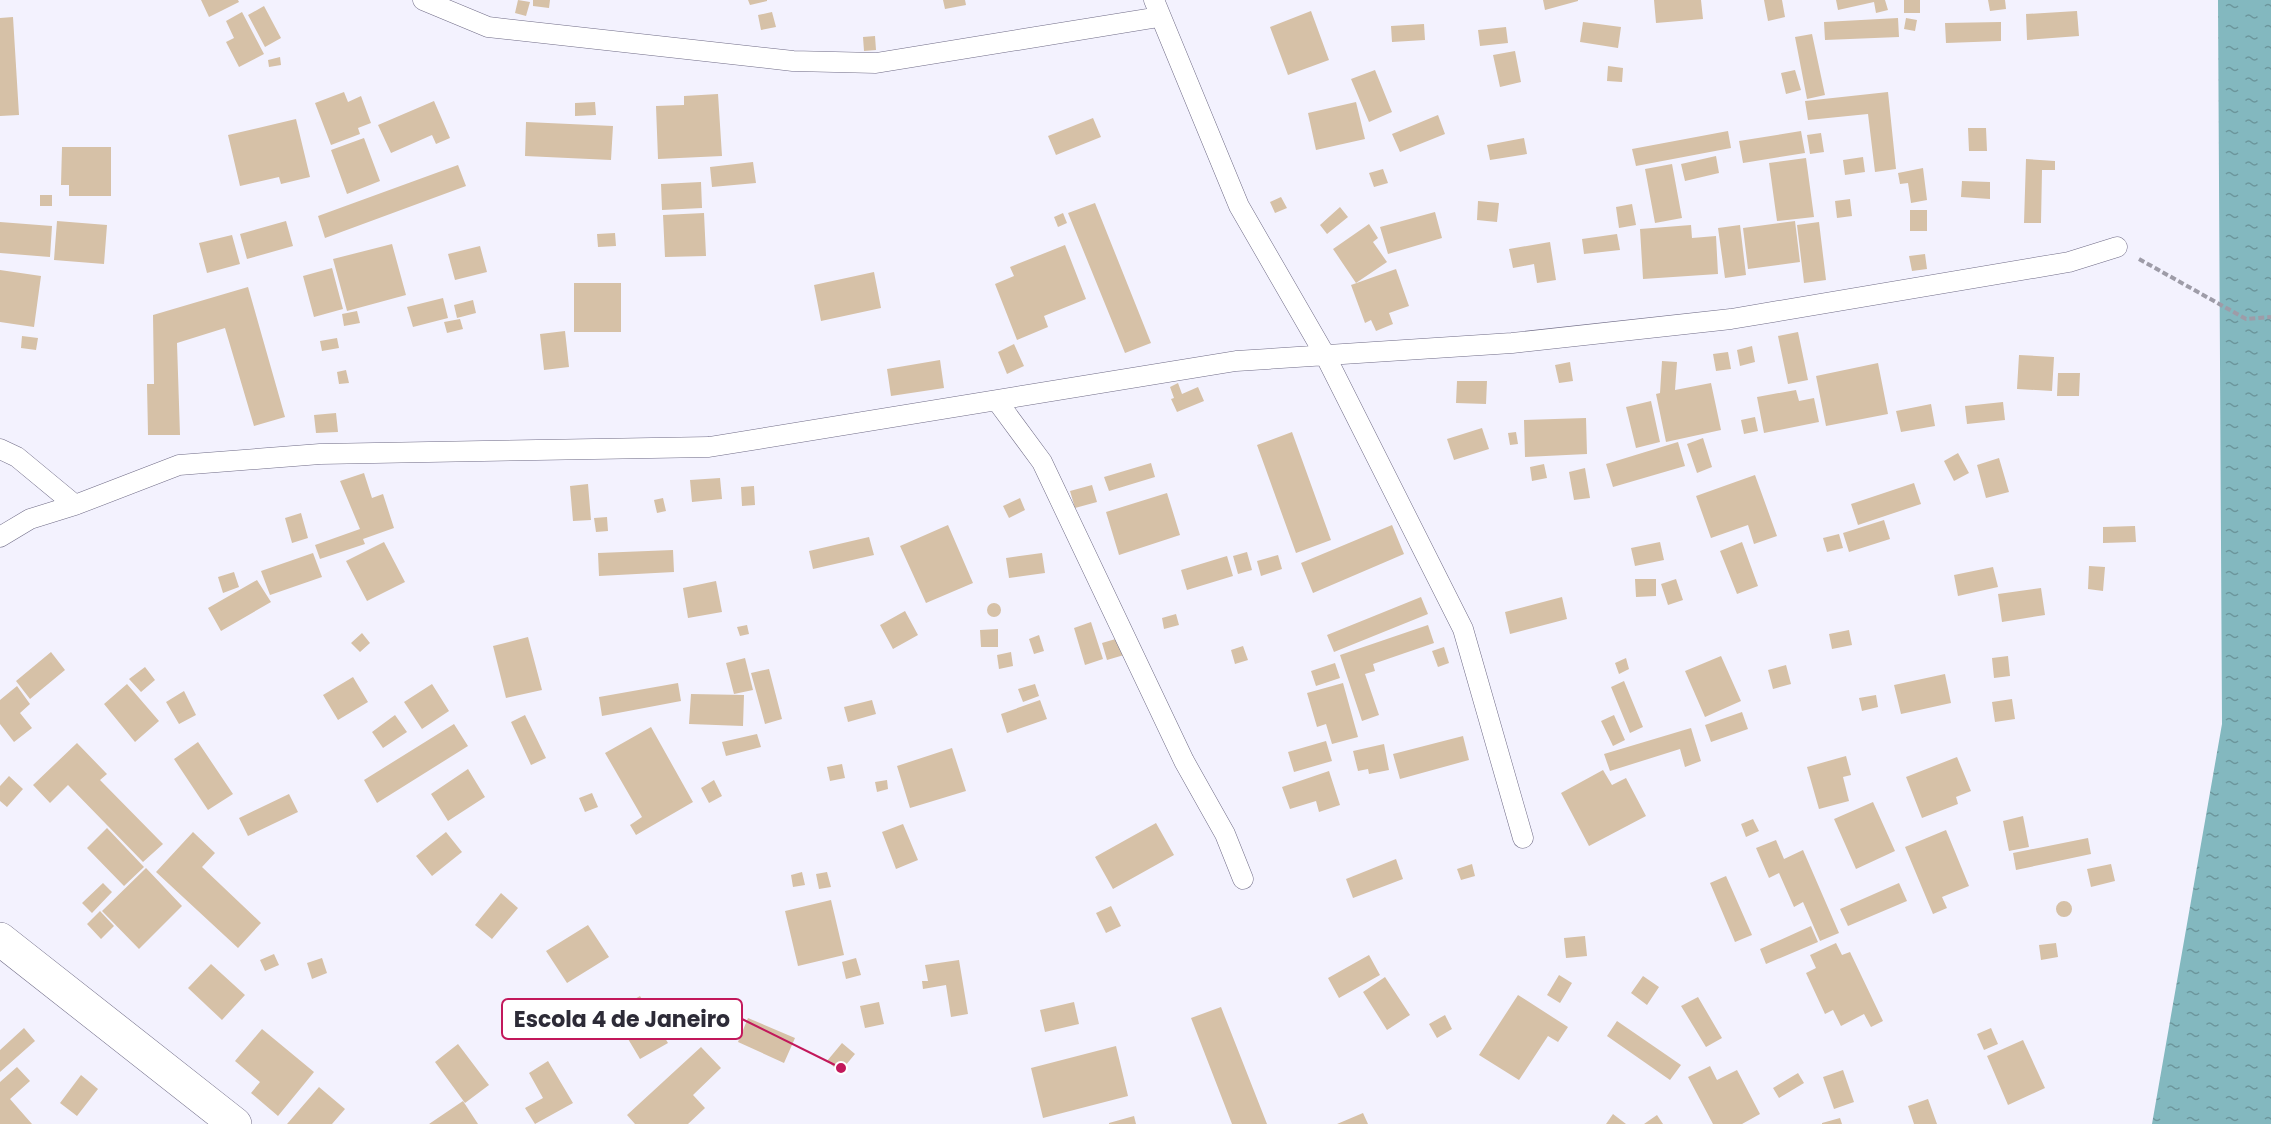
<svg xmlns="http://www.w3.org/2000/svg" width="2271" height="1124" font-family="Poppins,sans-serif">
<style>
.water{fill:url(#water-ripples)}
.building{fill:#d6c1a7}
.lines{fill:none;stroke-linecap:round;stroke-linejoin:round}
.service-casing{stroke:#6f6b86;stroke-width:21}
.minor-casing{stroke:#6f6b86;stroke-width:34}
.path{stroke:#9e9ca8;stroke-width:4;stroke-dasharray:6 3;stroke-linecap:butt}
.service{stroke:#fff;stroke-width:20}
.minor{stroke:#fff;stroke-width:33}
.leader{fill:none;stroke:#c2185b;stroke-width:2}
.callout-dot{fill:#c2185b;stroke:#fff;stroke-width:2}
.callout{fill:#fff;stroke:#c2185b;stroke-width:2}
.callout-label{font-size:22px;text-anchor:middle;font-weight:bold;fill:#2d2b37}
</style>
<defs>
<pattern id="water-ripples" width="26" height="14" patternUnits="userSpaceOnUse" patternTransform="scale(1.5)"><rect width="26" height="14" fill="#83b8bf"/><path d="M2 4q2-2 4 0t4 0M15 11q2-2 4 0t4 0" fill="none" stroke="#6c969c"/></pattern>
</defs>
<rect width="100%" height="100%" fill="#f3f2fe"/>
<path class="water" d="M2218,0h53v1124h-119l70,-400z"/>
<path class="building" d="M201,0h37l1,2 -30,15z
M518,0l12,2 -4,14 -11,-3z
M533,0h17l-1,8 -16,-2z
M748,0h19v1l-17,4z
M943,0h22l1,5 -21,4z
M1543,0h35v1l-33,9z
M1654,0h47l2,19 -47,4z
M1764,0h18l3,17 -17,4z
M1836,0h49l3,10 -12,3 -2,-11 -36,8z
M1904,0h16v13h-16z
M1988,0h17l1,9 -16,2z
M264,6l17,32 -16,9 -17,-32z
M1311,11l18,49 -41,15 -18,-48z
M2077,11l2,25 -52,4 -1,-26z
M242,12l22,42 -25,13 -13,-25 8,-4 -8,-17z
M772,12l4,15 -15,3 -3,-15z
M13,17l6,98 -19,1v-98z
M1898,18l1,19 -74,3 -1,-18z
M1906,18l11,2 -2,11 -11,-2z
M1583,22l38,5 -3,21 -38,-6z
M2001,22v19l-55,2 -1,-20z
M1424,24l1,16 -33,2 -1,-16z
M1506,27l2,16 -28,3 -2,-16z
M1812,34l13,61 -18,4 -12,-62z
M875,36l1,14 -12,1 -1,-14z
M1515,51l6,31 -21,5 -7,-32z
M280,57l1,8 -12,2 -1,-7z
M1608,66l15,2 -1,14 -15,-1z
M1375,70l17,42 -23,10 -18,-43z
M1795,70l6,20 -15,4 -5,-21z
M344,92l4,10 13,-6 10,27 -13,5 2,6 -29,11 -16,-42z
M1888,92l8,77 -21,3 -7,-58 -60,6 -3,-19z
M718,94l4,62 -64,3 -2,-53 28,-1v-9z
M434,101l16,37 -14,6 -4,-9 -41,18 -13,-28z
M595,102l1,13 -21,1v-13z
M1356,102l9,37 -49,11 -8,-37z
M1438,115l7,19 -45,18 -8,-18z
M1093,118l8,19 -45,18 -8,-19z
M296,119l14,58 -29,7 -2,-7 -39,9 -12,-51z
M526,122l87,4 -2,34 -86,-4z
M1968,128h18l1,23h-18z
M1728,131l3,17 -95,18 -4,-17z
M1801,131l4,22 -62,10 -4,-22z
M1821,133l3,19 -14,2 -3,-19z
M364,138l16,43 -33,13 -16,-44z
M1524,138l3,16 -37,6 -3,-15z
M62,147h49v49h-42v-11h-8z
M1716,156l3,17 -34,8 -4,-17z
M1863,157l2,15 -20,3 -2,-15z
M1806,158l8,59 -37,4 -8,-58z
M2026,159l29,2v9h-13l-1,53h-17z
M753,162l3,21 -44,4 -2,-20z
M1672,164l10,54 -27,5 -10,-54z
M458,165l8,21 -141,52 -7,-22z
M1923,168l4,32 -16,3 -3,-20 -8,1 -2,-11z
M1383,169l5,14 -14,4 -5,-14z
M1962,181l28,1v17l-29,-2z
M701,182l1,26 -40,2 -1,-26z
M40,195h12v11h-12z
M1281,197l6,11 -12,5 -5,-11z
M1850,199l2,17 -15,2 -2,-17z
M1478,201l21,2 -2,19 -20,-2z
M1095,203l56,140 -26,10 -57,-140z
M1632,204l4,21 -17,3 -3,-21z
M1340,207l8,10 -21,17 -7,-9z
M1910,210h17v21h-17z
M1435,212l7,26 -54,16 -8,-27z
M704,213l2,43 -41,1 -2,-42z
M1063,213l4,10 -9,4 -4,-10z
M57,221l50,4 -3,39 -50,-4z
M286,221l7,25 -46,13 -7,-25z
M1795,221l5,41 -52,7 -5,-41z
M0,222l52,4 -2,31 -50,-4z
M1819,222l7,58 -22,3 -7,-58z
M1369,224l9,14 -5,4 14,20 -31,21 -23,-34z
M1691,225l1,13 24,-2 2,38 -75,5 -3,-50z
M1740,225l6,50 -21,3 -7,-50z
M615,233l1,13 -18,1 -1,-13z
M1617,234l3,16 -36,4 -2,-15z
M232,235l8,29 -33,9 -8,-30z
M1550,242l6,38 -19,3 -3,-19 -21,4 -4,-19z
M392,244l14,51 -59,16 -14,-52z
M1065,245l21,54 -42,17 4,11 -31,13 -22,-56 19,-8 -4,-9z
M480,246l7,26 -32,8 -7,-26z
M1925,254l2,15 -15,2 -3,-15z
M332,268l11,41 -29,8 -11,-41z
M1396,269l13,37 -20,7 4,11 -17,7 -5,-11 -6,3 -14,-38z
M0,270l41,6 -7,51 -34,-5z
M874,272l7,36 -60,13 -7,-36z
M574,283h47v49h-47z
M248,287l37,130 -31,9 -29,-98 -48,15 3,92h-32l-1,-51h7l-1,-69z
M443,298l5,20 -35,9 -6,-20z
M473,300l3,13 -19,5 -3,-13z
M357,311l3,12 -16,3 -2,-12z
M460,319l3,10 -16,4 -3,-11z
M565,331l4,36 -25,3 -4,-36z
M1798,332l10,48 -20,4 -10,-48z
M22,336l16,2 -2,12 -15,-2z
M337,338l2,10 -17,3 -2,-10z
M1014,344l10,22 -17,8 -9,-22z
M1752,346l3,16 -15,4 -3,-16z
M1728,352l3,17 -15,2 -3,-17z
M2019,355l35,2 -2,34 -35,-2z
M940,360l4,28 -53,8 -4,-27z
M1662,361l15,1 -2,28 36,-7 10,47 -55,12 -10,-48 4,-1z
M1570,362l3,19 -14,2 -4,-18z
M1878,363l10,51 -62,12 -10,-50z
M346,370l3,13 -10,1 -2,-12z
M2058,373h22l-1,23h-22z
M1457,381h30l-1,23 -30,-1z
M1178,383l4,11 16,-7 6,14 -27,11 -6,-13 3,-1 -4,-11z
M1796,390l3,11 15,-3 5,24 -55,11 -7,-36z
M1651,401l9,41 -24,6 -10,-41z
M2003,402l2,18 -38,4 -2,-18z
M1931,404l4,22 -34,6 -5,-21z
M336,413l2,19 -22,1 -2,-18z
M1755,417l3,14 -14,3 -3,-14z
M1586,418l1,36 -62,3 -1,-37z
M1482,428l7,21 -35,11 -7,-21z
M1292,432l39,108 -35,13 -39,-108z
M1516,432l2,12 -8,1 -2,-12z
M1703,438l9,29 -15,6 -10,-29z
M1678,442l7,24 -72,21 -7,-23z
M1958,453l11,20 -15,8 -10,-20z
M1999,458l10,34 -23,6 -9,-33z
M1151,463l4,14 -46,14 -5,-14z
M1544,464l3,14 -15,3 -2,-14z
M1585,468l5,30 -16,2 -5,-28z
M364,473l8,25 11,-4 11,34 -31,11 2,5 -45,15 -5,-14 45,-16 -20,-48z
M1755,475l22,61 -23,8 -6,-19 -37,13 -15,-42z
M720,478l2,21 -30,3 -2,-22z
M1914,483l7,21 -63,21 -7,-21z
M588,484l3,36 -18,1 -3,-35z
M1092,485l5,17 -22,6 -5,-17z
M754,486l1,19 -13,1 -1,-19z
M1167,493l13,42 -61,20 -13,-43z
M663,498l3,13 -9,2 -3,-13z
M1020,498l5,12 -16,8 -6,-12z
M301,513l7,25 -16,5 -7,-25z
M607,517l1,14 -12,1 -2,-14z
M1884,520l6,19 -41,13 -6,-19z
M948,525l25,58 -47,20 -26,-57z
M1392,525l12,29 -91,39 -12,-30z
M2135,526l1,16 -33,1v-16z
M1839,534l4,14 -16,4 -4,-14z
M869,537l5,18 -61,14 -4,-18z
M384,542l21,40 -38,19 -21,-40z
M1660,542l4,18 -29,6 -4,-18z
M1742,542l16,44 -21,8 -17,-43z
M673,550l1,22 -75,4 -1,-23z
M1247,552l5,18 -14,4 -5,-18z
M313,553l9,24 -52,18 -9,-24z
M1042,553l3,20 -36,5 -3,-20z
M1278,555l4,14 -21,7 -4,-15z
M1227,556l6,20 -46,14 -6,-20z
M2089,566l16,1 -2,24 -15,-2z
M1993,567l5,20 -40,9 -4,-21z
M234,572l5,15 -16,6 -5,-16z
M1635,579h21v17l-20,1z
M1676,579l7,21 -15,5 -7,-21z
M257,580l14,22 -50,29 -13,-23z
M716,581l6,31 -34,6 -5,-30z
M2041,588l4,27 -43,7 -4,-28z
M1421,597l7,17 -94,38 -7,-17z
M1562,597l5,22 -57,15 -5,-22z
M987 610a7 7 0 1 1 14 0a7 7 0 1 1-14 0Z
M905,611l13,24 -25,14 -13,-24z
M1176,614l3,11 -15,4 -2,-11z
M1091,622l12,37 -18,6 -11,-37z
M747,625l2,9 -9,2 -3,-9z
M1428,625l6,18 -61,21 2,7 -10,3 14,41 -17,6 -22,-66z
M998,629v18h-17l-1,-17z
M1849,630l3,15 -20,4 -3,-15z
M362,633l8,10 -10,9 -9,-9z
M1039,635l5,16 -10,3 -5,-15z
M528,637l14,53 -36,8 -13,-52z
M1119,638l5,17 -17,5 -5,-17z
M1243,646l5,14 -13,4 -4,-14z
M1444,647l5,16 -11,4 -6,-16z
M51,652l14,18 -35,29 -14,-18z
M1011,652l2,14 -14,3 -2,-14z
M1721,656l20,45 -36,16 -20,-46z
M2008,656l2,20 -16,2 -2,-20z
M745,658l8,32 -19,4 -8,-31z
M1626,658l3,11 -10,5 -4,-11z
M1335,663l5,15 -24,8 -5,-15z
M1786,665l5,19 -18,5 -5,-19z
M145,667l10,13 -14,12 -12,-13z
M769,669l13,50 -17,5 -14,-51z
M1945,674l6,29 -50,11 -7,-29z
M353,677l15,25 -30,18 -15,-25z
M1624,681l19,46 -13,6 -19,-46z
M678,683l3,18 -79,15 -3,-19z
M1343,683l15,54 -26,7 -6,-20 -9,3 -10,-34z
M127,684l32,37 -24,21 -31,-38z
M432,684l17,27 -27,18 -18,-27z
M1035,684l4,12 -16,6 -5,-13z
M17,686l13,18 -10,9 12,15 -18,14 -14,-18v-24z
M184,691l12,24 -17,9 -13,-22z
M691,694l53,1 -1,31 -54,-2z
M1876,695l2,12 -16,4 -3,-13z
M2012,699l3,20 -20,3 -3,-20z
M872,700l4,14 -28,8 -4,-15z
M1040,700l7,19 -40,14 -6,-19z
M1742,712l6,17 -37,13 -6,-17z
M395,715l12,17 -24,16 -11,-16z
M525,715l21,43 -15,7 -20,-43z
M1614,715l11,25 -12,6 -12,-25z
M454,724l14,22 -91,57 -13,-23z
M651,727l42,75 -57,33 -6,-10 12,-8 -37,-64z
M1691,728l10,33 -16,6 -5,-18 -70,22 -6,-17z
M757,734l4,13 -35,9 -4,-14z
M1463,736l6,24 -69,19 -7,-25z
M1326,741l6,20 -38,11 -6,-20z
M198,742l35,52 -25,16 -34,-51z
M77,743l30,31 -7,6 63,64 -20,18 -75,-77 -18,18 -17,-18z
M1384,744l5,26 -20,4 -1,-5 -10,2 -5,-20z
M952,748l14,43 -56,17 -13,-42z
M1846,756l5,19 -8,2 6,24 -30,8 -12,-42z
M1957,757l14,34 -15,6 2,7 -36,14 -16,-41z
M842,764l3,14 -15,3 -3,-14z
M468,769l17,28 -37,24 -17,-27z
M1603,770l9,15 14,-7 20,38 -57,30 -28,-53z
M1329,771l11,34 -21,7 -3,-11 -26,8 -8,-22z
M9,776l14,13 -16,18 -7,-6v-15z
M714,780l8,16 -13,7 -8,-15z
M887,780l1,9 -11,3 -2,-10z
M592,793l6,14 -13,5 -6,-14z
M289,794l9,18 -50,24 -9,-18z
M1873,802l22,49 -39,18 -22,-50z
M2023,816l6,31 -20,4 -6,-30z
M1753,819l6,12 -13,6 -5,-13z
M1156,823l18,32 -61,34 -18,-32z
M903,824l15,36 -22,9 -14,-37z
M107,828l37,39 -20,19 -37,-38z
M1946,830l23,56 -27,11 5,11 -14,6 -28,-67z
M193,832l22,21 -13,14 59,56 -23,25 -82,-76z
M446,832l16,20 -30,24 -16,-20z
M2088,838l3,16 -75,16 -3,-17z
M1776,840l8,19 19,-9 36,83 -19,8 -17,-39 -9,5 -15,-34 -10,5 -13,-30z
M1396,859l7,20 -50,19 -7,-19z
M1472,864l3,12 -14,4 -4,-11z
M2111,864l4,17 -24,6 -4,-18z
M146,868l36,38 -43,43 -37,-38z
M802,872l3,13 -12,2 -2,-12z
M827,872l4,15 -12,2 -3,-15z
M1726,876l26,59 -17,7 -25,-59z
M103,883l9,9 -20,21 -10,-10z
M1899,883l8,18 -59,25 -8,-17z
M501,893l17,15 -26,31 -17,-14z
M831,900l13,55 -46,11 -13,-55z
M2056 909a8 8 0 1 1 16 0a8 8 0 1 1-16 0Z
M1111,906l10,20 -15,7 -10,-20z
M100,911l14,15 -13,13 -14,-15z
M588,925l21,32 -42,26 -21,-32z
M1811,926l7,16 -52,22 -6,-15z
M1585,936l2,20 -21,2 -2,-20z
M1836,943l6,12 8,-3 33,69 -12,6 -7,-13 -23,12 -8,-16 -8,4 -19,-41 10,-5 -6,-13z
M2056,943l2,14 -17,3 -2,-15z
M274,954l5,11 -14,6 -5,-11z
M1369,955l11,20 -41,23 -11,-20z
M322,958l5,15 -15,6 -5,-16z
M856,958l5,17 -15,4 -4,-17z
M959,960l9,54 -17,3 -5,-32 -23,4 -1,-8h6l-3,-16z
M211,964l34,31 -23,25 -34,-32z
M1559,975l13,8 -12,20 -13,-8z
M1643,976l16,11 -12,18 -16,-12z
M1385,977l25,38 -23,15 -24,-38z
M1518,995l50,32 -10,15 -10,-6 -29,44 -40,-25z
M640,996l28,47 -28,16 -28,-47z
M1698,997l24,41 -16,9 -25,-41z
M879,1002l5,22 -19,4 -5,-22z
M1074,1002l5,22 -34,8 -5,-22z
M1221,1007l46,117h-35l-41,-106z
M1445,1015l7,14 -15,9 -8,-14z
M748,1018l47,20 -11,25 -46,-21z
M1617,1021l64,44 -11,15 -63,-44z
M24,1028l11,13 -35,31v-22z
M1991,1028l7,16 -14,6 -7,-16z
M262,1029l52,43 -36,44 -27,-23 9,-11 -25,-21z
M2023,1040l22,48 -37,17 -21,-49z
M842,1043l13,11 -15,18 -13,-11z
M458,1044l31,41 -24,18 -30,-41z
M1116,1046l12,50 -85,22 -12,-50z
M701,1047l20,21 -28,27 12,13 -17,16h-53l-8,-9z
M548,1061l25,42 -38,21 -10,-16 18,-10 -14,-25z
M1710,1066l7,14 20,-10 23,44 -18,10h-29l-25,-47z
M17,1067l13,14 -20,18 22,25h-32v-42z
M1843,1070l11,32 -20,7 -11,-32z
M1798,1073l6,10 -25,15 -6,-10z
M81,1075l17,14 -21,27 -17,-13z
M319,1087l26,22 -13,15h-45z
M1928,1099l9,25h-23l-6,-18z
M463,1101l15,23h-49z
M1363,1113l5,11h-31z
M1613,1114l13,10h-20z
M1657,1115l6,9h-19z
M1134,1116l2,8h-27v-1z
M1840,1118l2,6h-20v-1z"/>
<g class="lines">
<g class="service-casing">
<path id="service" d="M423,0l65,27 305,34 83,2 283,-46
M1154,0l85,206 86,149 138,274 60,209
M997,401l45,61 142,299 41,73 18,45
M0,449l17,8 58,48
M0,537l30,-18 45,-14 104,-40 141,-11 389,-7 527,-86 276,-18 219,-24 338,-57 48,-15"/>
</g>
<g class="minor-casing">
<path id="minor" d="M0,939l235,185"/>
</g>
<path class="path" d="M2139,259l107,60 25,-2"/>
<use href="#service" class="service"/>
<use href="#minor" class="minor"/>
</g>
<path class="leader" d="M841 1068L742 1019"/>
<circle class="callout-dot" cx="841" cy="1068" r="6"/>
<rect class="callout" x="502" y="999" width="240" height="40" rx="6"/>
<g class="callout-label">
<text x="622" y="1027">Escola 4 de Janeiro</text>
</g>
</svg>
